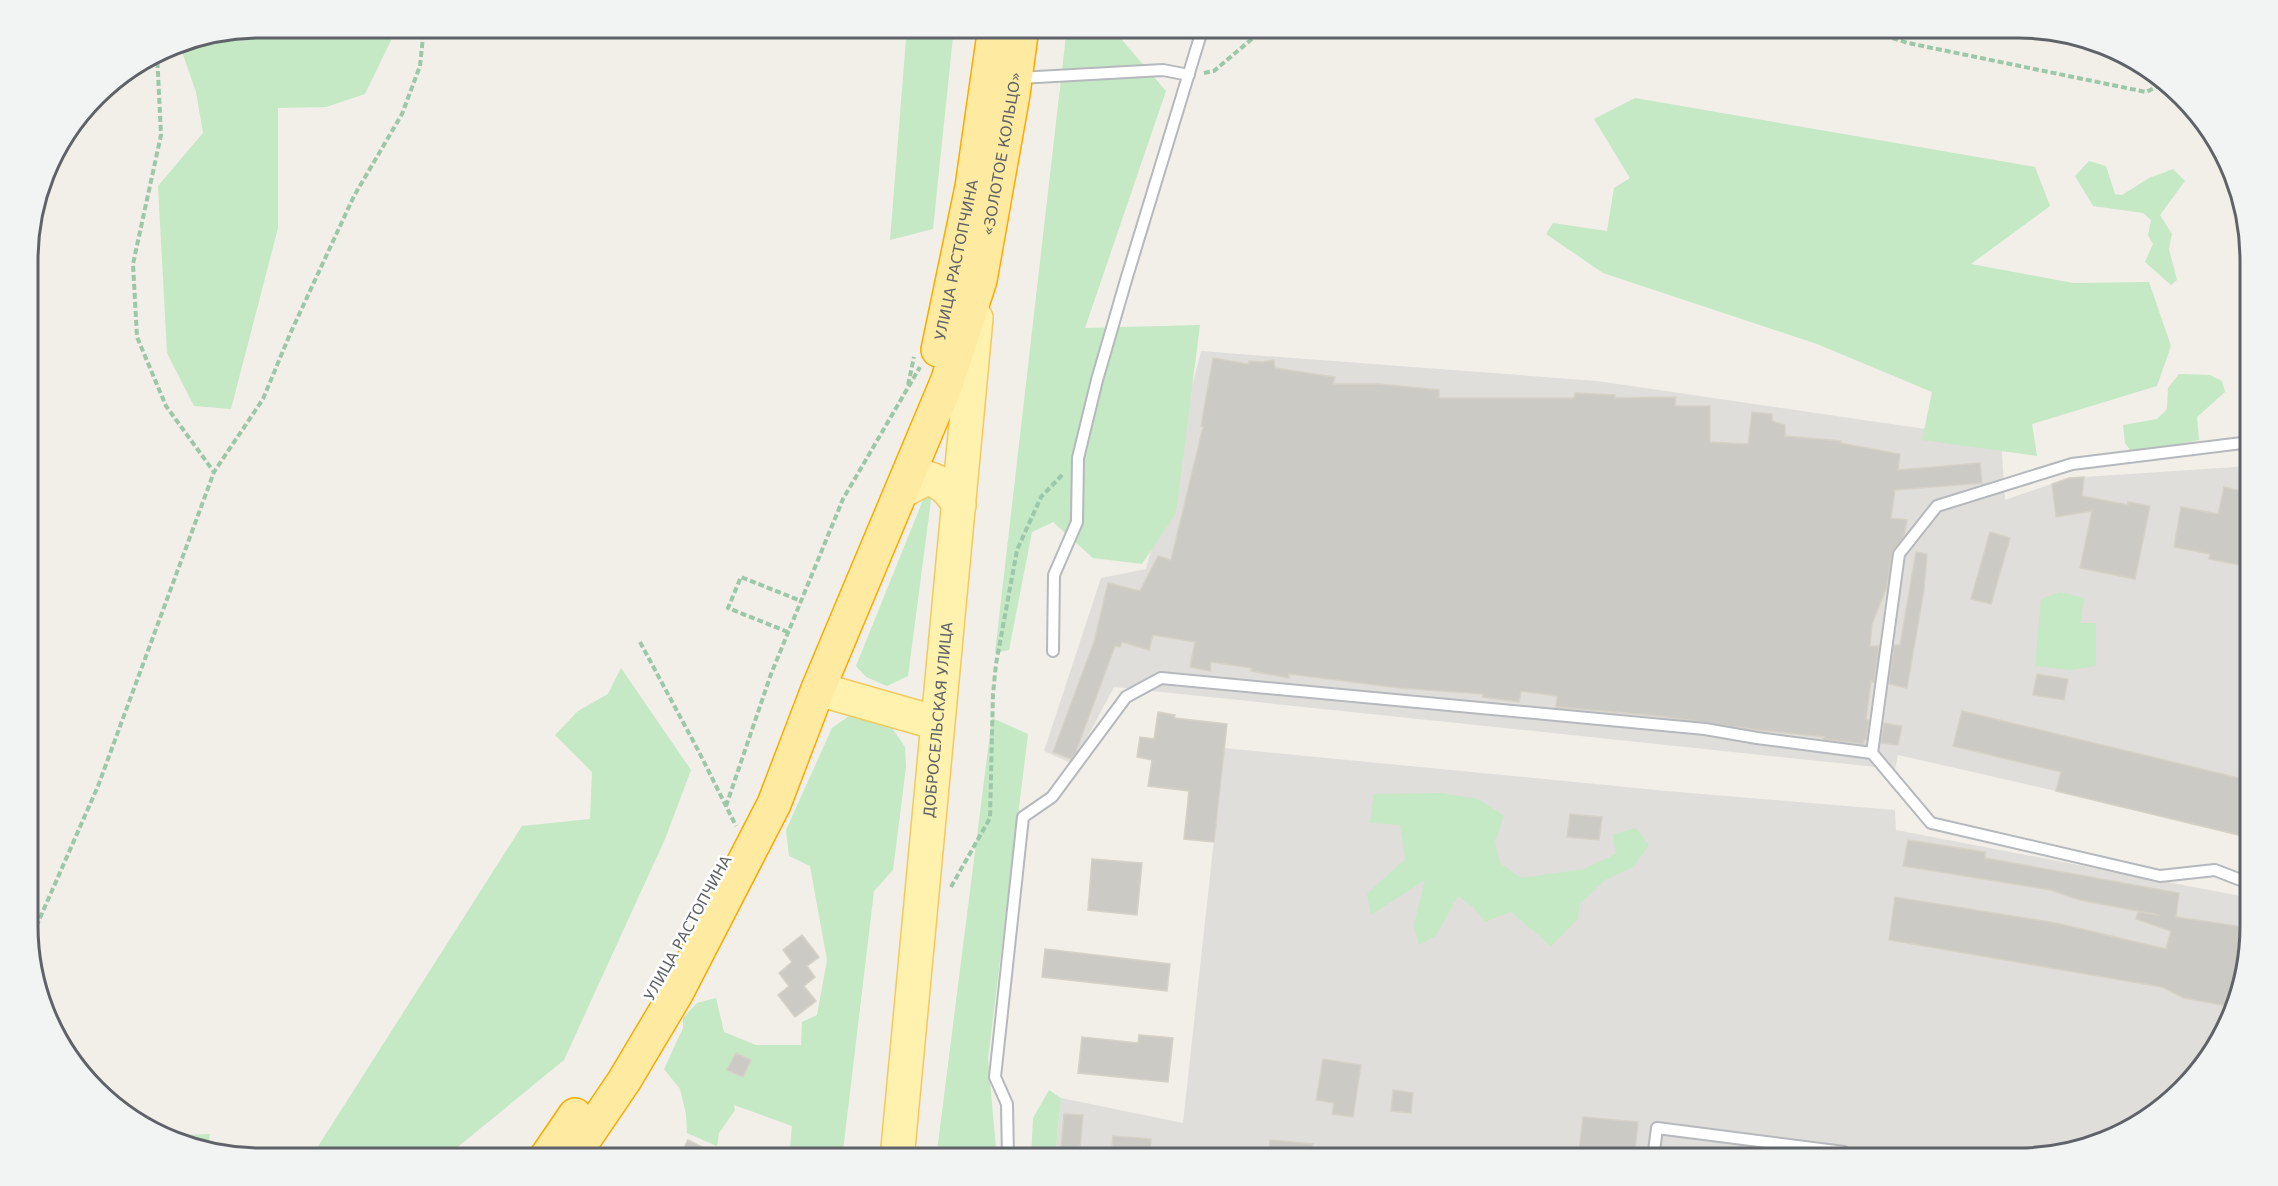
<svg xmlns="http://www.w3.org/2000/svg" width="2278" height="1186" font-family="'DejaVu Sans',sans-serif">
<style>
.industrial{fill:#e0deda}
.green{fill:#c5e8c5}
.building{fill:#cccac5;stroke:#d6d1c6;stroke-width:1.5}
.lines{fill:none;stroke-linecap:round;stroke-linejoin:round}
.service-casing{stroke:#b5b8bc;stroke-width:14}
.primary-casing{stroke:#f2c960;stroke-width:36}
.trunk-casing{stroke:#f9ab00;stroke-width:36}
.path{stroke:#9cc7a9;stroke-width:4;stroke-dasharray:6 3;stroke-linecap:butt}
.service{stroke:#fff;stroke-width:10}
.primary{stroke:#fff2af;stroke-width:33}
.trunk{stroke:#feeaa1;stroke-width:33}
.labels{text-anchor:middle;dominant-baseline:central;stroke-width:5;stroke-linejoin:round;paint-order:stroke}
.street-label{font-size:15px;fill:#5f6368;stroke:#fff}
.rim{fill:none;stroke:#5f6368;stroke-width:3}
</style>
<rect width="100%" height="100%" fill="#f1efe8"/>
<path class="industrial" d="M1201,351l396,30 404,59 4,60 64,-22 181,-12 1,372 -195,-47 -158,-36 -3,14 -781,-82 -41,77 -29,-13 57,-173 45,-9z
M1224,748l443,43 228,19 1,20 355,68v29l-24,103 -34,50 -46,40 -54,27 -60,12h-978l6,-61 122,25z"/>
<path class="green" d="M260,27h135l1,3 -31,64 -39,13 -48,1v120l-47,181 -37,-3 -27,-53 -9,-167 45,-53 -7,-41 -17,-49z
M907,27h47l-21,202 -43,11z
M1067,27h51l-2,6 50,58 -81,237 115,-3 -24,188 -34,51 -49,-6 -40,-36 -21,10 -23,118 -14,3z
M1635,98l400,69 15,39 -79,58 102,19 76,-1 22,64 -14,40 -125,38 5,32 -115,-16 10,-48 -115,-48 -214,-71 -57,-39 7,-11 54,8 7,-43 16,-10 -36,-59z
M2089,161l17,5 9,28 7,1 27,-17 24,-9 12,12 -25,34 12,19 -3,15 8,31 -6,5 -26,-23 8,-18 -5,-9 3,-15 -8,-7 -50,-7 -18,-30z
M2179,374l31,1 12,6 3,11 -28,25 2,23 -48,11 -21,-1 -5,-7 -2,-18 34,-6 10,-10 1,-21z
M929,485h4l-25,191 -21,10 -21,-9 -10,-11z
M2060,592l24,6 -4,25h16v43l-25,4 -36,-4 6,-67z
M621,668l70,102 -26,69 -101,221 -121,99h-133l212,-333 68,-7 2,-47 -37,-37 23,-24 30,-17z
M849,716h19l24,12 13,19 1,20 -13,103 -19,21 -32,268h-53l3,-33 -58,-21 1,5 -16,23 -2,13 -30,-13 -1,-19 -6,-25 -16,-20 19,-41v-10l14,-15 19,-5 8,34 32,13h45l1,-23 15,-7 10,-55 -17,-94 -21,-10 -3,-26 46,-102z
M992,718l36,16 -40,325 9,100h-61z
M1441,793l37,6 26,17 -9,26 5,21 21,15 63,-9 32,-15 -3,-20 23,-6 13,17 -16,22 -28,13 -26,25 -1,14 -27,27 -40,-34 -26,10 -12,-15 -15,-11 -22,40 -17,9 -5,-20 11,-45 -54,35 -4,-21 38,-35 -5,-34 -30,-2 4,-29z
M1049,1090l12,8 -6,61h-24l2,-41z
M210,1134l-2,13 -30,-7 3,-5z"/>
<path class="building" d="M1213,358l35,6 1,-3 14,1 11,-2 1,8 60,9 -2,7h46l60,6v8h135l1,-5 40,2v3l61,-1 -1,9h35v36l38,2 4,-32 20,2v7l13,4v11l56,5 -1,2 60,11 -2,16 82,-7 2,20 -87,7 -4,28 16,2 -3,16 -12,16 -5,35 -15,37 -2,22h9l-5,36 -3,-1 -5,39h3l-3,20h-2v4l-41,-5 1,-2 -73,-8 -92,-13 -103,-9 1,-11 -36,-5 -2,11 -36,-5v-3l-83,-6 -111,-14v4l-38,-7 1,-3 -41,-6 -1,9 -20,-4 5,-25 -42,-7 -4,15 -27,-8 -2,5 -5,-1 -40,108 -4,5 -18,-7 41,-110 14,-59 32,8 18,-35 13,4 32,-133 -2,-1z
M2084,477l-2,19 46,9v-3l22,4 -15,73 -55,-11 12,-57 -36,6 -4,-33 17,-6z
M2224,487l26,6v74l-41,-8 1,-5 -36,-7 7,-40 37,7z
M1990,532l20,6 -19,66 -20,-5z
M1916,552l11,2 -3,36 -17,98 -18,-4 5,-39h6z
M2037,674l31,5 -4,21 -31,-5z
M1962,711l289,70v57l-195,-47 5,-19 -108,-26z
M1158,712l17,3 -1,3 53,6 -13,118 -30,-3 5,-48 -41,-5 4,-26 -15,-3 3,-20 14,2z
M1884,723l18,3 -4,19 -17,-2z
M1570,814l32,3 -3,23 -32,-3z
M1908,840l77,12v6l194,35 -3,24 75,11 -19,79 -48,-9 -22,-11 -273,-47 6,-43 161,26 110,26 5,-18 -35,-12 2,-7 21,3 -79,-15 -29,-10 -148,-24z
M1092,859l50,4 -5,52 -49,-5z
M802,935l17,22 -12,9 8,11 -11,9 12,15 -21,16 -17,-22 11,-9 -10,-13 13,-11 -9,-12z
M1045,949l125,15 -3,27 -125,-14z
M1139,1035l34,3 -5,44 -90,-9 4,-36 56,6z
M736,1053l15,7 -8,17 -16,-7z
M1323,1059l38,6 -8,52 -21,-3 2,-11 -18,-3z
M1393,1090l20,3 -2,20 -20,-2z
M1064,1114l19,1 -4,44h-19z
M1583,1117l55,5 -4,37h-56z
M1113,1136l38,3 -2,20h-38z
M688,1140l38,19h-48z
M1270,1140l43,4 -2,15h-43z"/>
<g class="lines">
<g class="service-casing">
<path id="service" d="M1019,78l144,-8 26,5
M1053,651l1,-76 23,-53 1,-64 19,-78 29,-100 77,-253
M1872,753l27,-199 38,-48 135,-42 178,-22
M1008,1159l-1,-55 -12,-27 28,-260 29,-20 74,-100 35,-19 544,51 52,9 115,15 59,70 229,53 55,-6 36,14
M1653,1159l4,-31 187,24"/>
</g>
<g class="primary-casing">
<g id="primary">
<path d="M902,491l25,-13c16,4 23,13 32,27"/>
<path d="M818,689l119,34"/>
<path id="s1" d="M897,1159l79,-841"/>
</g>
</g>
<g class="trunk-casing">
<g id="trunk">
<path id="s2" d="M938,350l34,-163 23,-160"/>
<path d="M545,1159l30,-44"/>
<path id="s3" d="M571,1159l53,-78 53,-89 97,-188 44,-115 129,-307 33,-102 33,-186 9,-67"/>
</g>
</g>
<path class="path" d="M1858,27l50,16 238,49 21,-10
M157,53l4,82 -28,129 4,73 29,69 48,66
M1204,73l10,-2 52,-44
M908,385l6,-28
M788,632l-60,-24 13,-31 60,24
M640,642l58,108 38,76
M726,806l45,-132 72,-175 77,-132
M951,887l39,-69 3,-124 3,-30 21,-114 24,-53 22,-23
M29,943l69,-157 116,-314 49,-73 27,-65 64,-138 48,-82 18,-48 4,-39"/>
<use href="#service" class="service"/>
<use href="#primary" class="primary"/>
<use href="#trunk" class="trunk"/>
</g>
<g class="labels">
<g class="street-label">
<text stroke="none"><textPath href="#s3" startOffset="1101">«ЗОЛОТОЕ КОЛЬЦО»</textPath></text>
<text stroke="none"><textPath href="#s2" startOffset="92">УЛИЦА РАСТОПЧИНА</textPath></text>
<text stroke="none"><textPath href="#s1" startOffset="441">ДОБРОСЕЛЬСКАЯ УЛИЦА</textPath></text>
<text transform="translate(688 928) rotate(-61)">УЛИЦА РАСТОПЧИНА</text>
</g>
</g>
<path d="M0 0H2278V1186H0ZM260 38H2018A222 222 0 0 1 2240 260V926A222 222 0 0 1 2018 1148H260A222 222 0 0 1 38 926V260A222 222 0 0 1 260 38Z" fill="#f2f3f3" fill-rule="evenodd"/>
<path class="rim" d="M260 38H2018A222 222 0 0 1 2240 260V926A222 222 0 0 1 2018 1148H260A222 222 0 0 1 38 926V260A222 222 0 0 1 260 38Z"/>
</svg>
